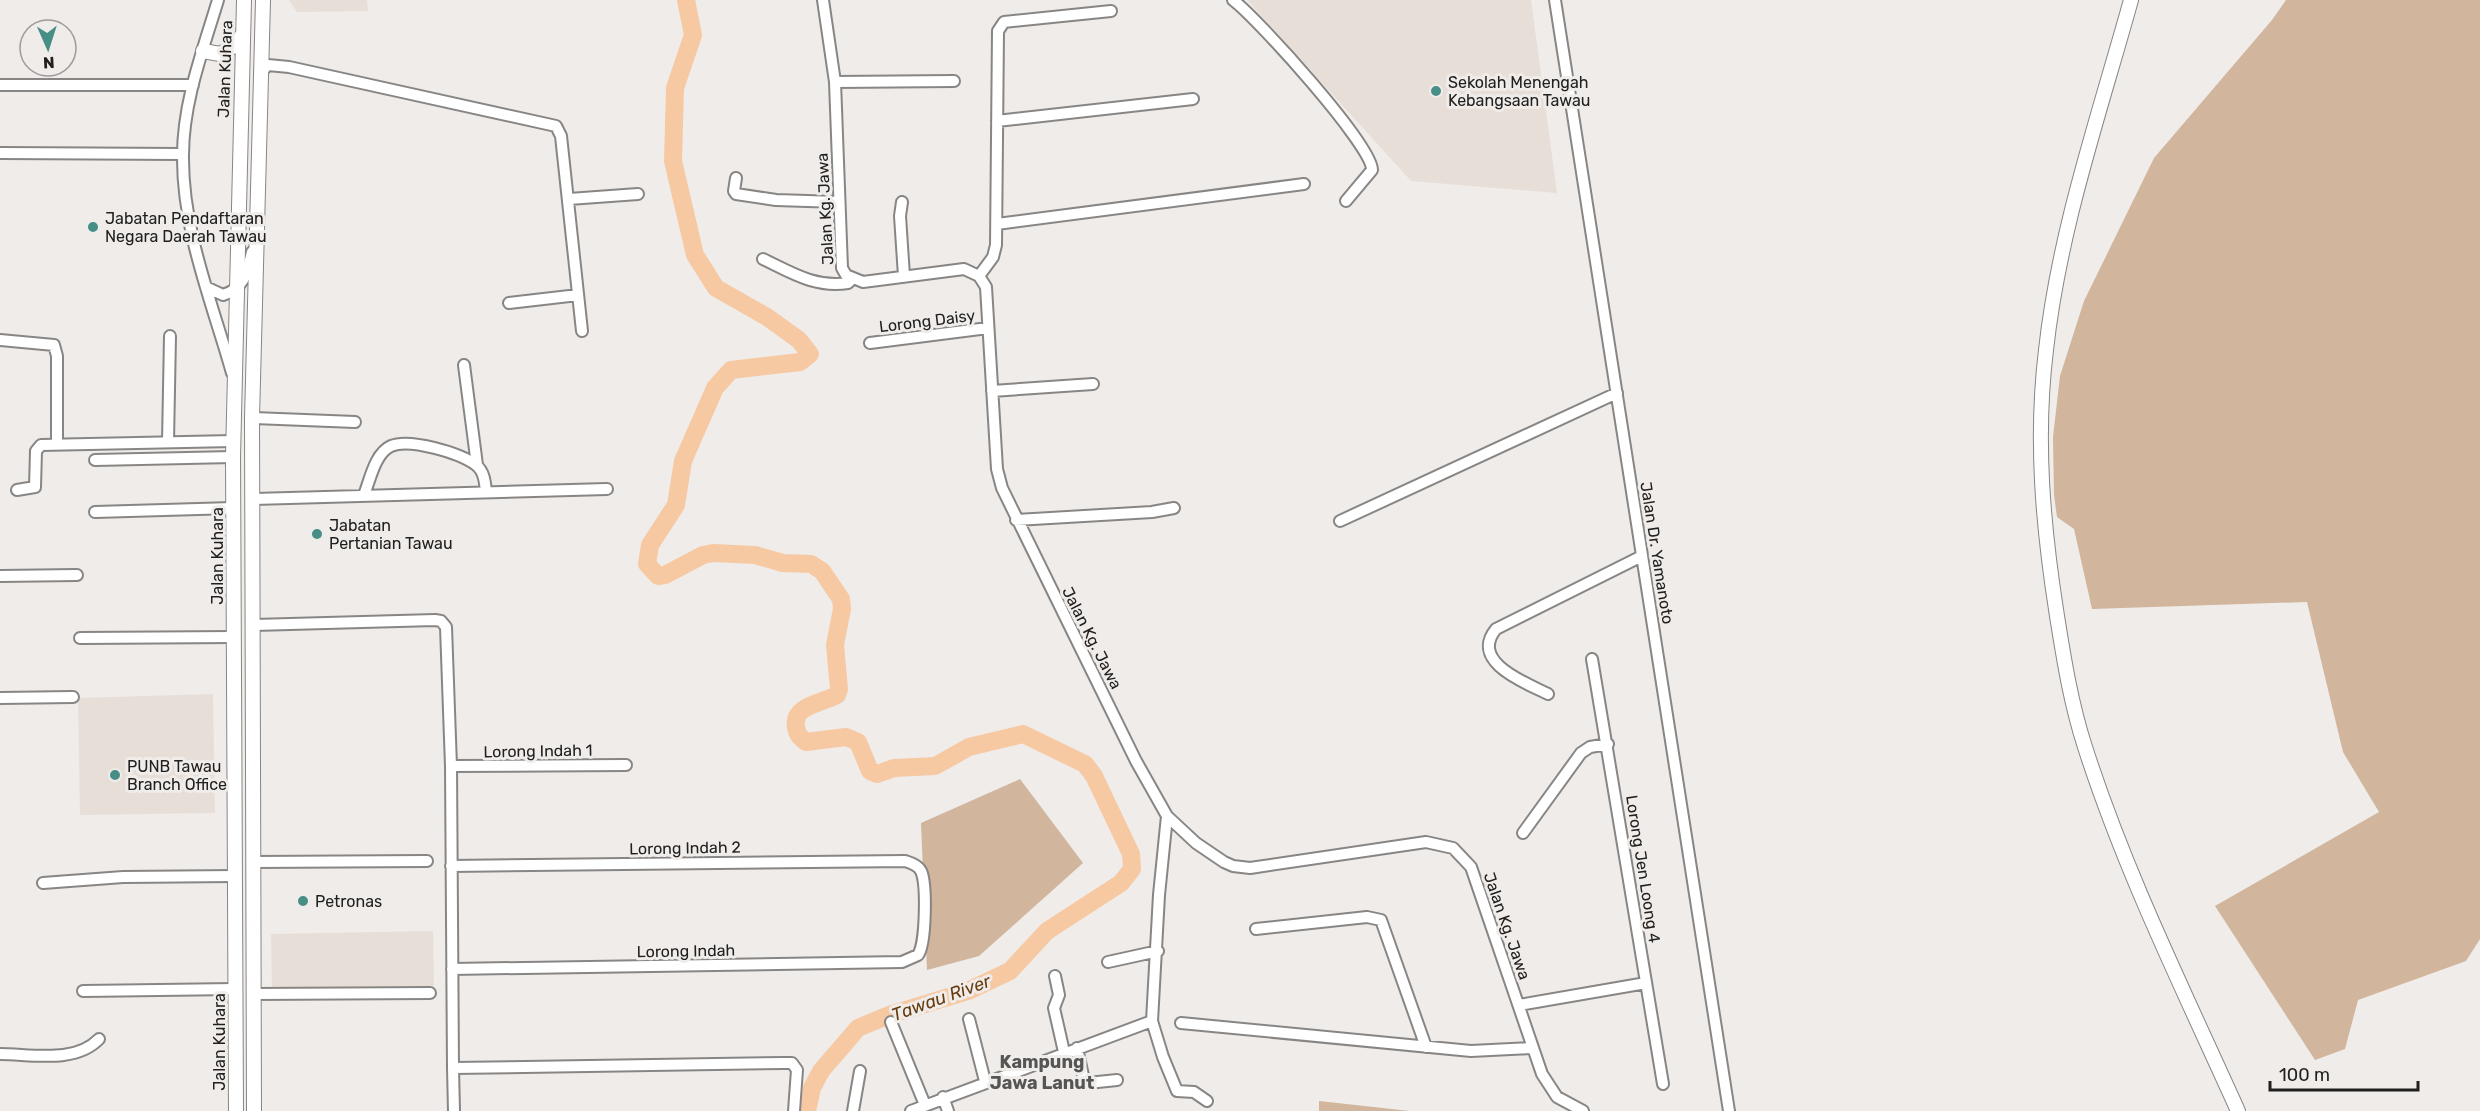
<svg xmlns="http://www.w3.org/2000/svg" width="2480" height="1111" font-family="Rubik,sans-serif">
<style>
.built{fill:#e7ded7}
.green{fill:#d1b59d}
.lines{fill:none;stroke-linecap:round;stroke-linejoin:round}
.river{stroke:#f7c9a3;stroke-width:18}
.minor-casing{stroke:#888684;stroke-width:14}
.major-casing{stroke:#888684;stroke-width:16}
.minor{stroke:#fff;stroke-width:10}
.major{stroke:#fff;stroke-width:14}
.poi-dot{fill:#478e87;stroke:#efecea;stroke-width:2}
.labels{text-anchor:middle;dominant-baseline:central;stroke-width:6;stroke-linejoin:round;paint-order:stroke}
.street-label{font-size:16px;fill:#21201f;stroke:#efecea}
.poi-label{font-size:16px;fill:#21201f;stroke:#efecea;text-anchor:start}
.water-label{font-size:18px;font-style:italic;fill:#663c0f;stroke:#efecea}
.neighbourhood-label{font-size:18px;font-weight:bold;fill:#575553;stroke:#efecea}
</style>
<rect width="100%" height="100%" fill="#efecea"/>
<path class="built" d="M289,0h78l1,11 -71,1z
M1247,0h284l26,193 -146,-12z
M213,694l2,119 -135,2 -2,-117z
M433,931l1,55 -162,2 -1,-54z"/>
<path class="green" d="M2286,0h194v939l-14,22 -108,39 -13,49 -30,11 -100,-154 164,-94 -36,-60 -36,-150 -215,7 -18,-80 -17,-12 -3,-22 -1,-58 7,-61 24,-75 70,-143 118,-138z
M1020,779l63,84 -104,93 -52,14 -6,-147z
M1319,1101l91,10h-91z"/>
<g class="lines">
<path class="river" d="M686,0l7,35 -18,53 -2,73 22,94 21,33 51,29 32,23 11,14 -10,8 -69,8 -16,18 -32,73 -7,44 -26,40 -3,19 11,12 7,-1 38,-20 10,-2 42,2 28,8 28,1 11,7 19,28 1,10 -7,36 4,44 -2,6c-14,8 -45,10 -41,32 1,8 4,10 10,15l40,-5 12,5 12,29 7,3 17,-6 41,-2 34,-19 54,-13 62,30 9,12 37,78 1,15 -11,14 -74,48 -37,40 -42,20 -79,24 -31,13 -37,43 -9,17 -5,23"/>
<g class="minor-casing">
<path id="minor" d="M218,0c-15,50 -35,102 -35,155 -1,75 29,147 49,218
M823,0l12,82 7,186 4,7 17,7 101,-13 15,7 7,11 11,182 5,19 134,273 31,55 29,27 28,19 9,4 17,2 176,-26 27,6 18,19 71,207 15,23 26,14
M1233,0c24,18 140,146 139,170l-26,31
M1555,0l174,1111
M260,73l8,-8 21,2 267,59 5,10 21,195
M835,82l119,-1
M0,85h193
M997,121l196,-22
M0,153l182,1
M736,178l-2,13 2,3 40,6 62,2
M569,199l69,-5
M902,202l-2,14 4,60
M997,224l307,-40
M763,259c29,14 52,29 85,24l4,-4
M979,276l14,-19 3,-12 2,-214 6,-9 107,-11
M208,288l15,7c22,-7 24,-23 29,-43
M509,303l69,-8
M0,340l54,5 3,11v89
M870,343l118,-15
M464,365l13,100
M992,391l101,-7
M252,418l103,4
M168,442l2,-106
M95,460l138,-3
M17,490l18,-3 1,-36 5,-6 192,-4
M364,495c6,-15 11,-42 27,-49 19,-8 69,7 85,19 8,6 9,17 10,26
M252,499l355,-10
M95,512l138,-4
M1016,520l136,-8 22,-4
M1340,521l277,-128
M0,576l77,-1
M254,625l181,-5 6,1 5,6 5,139 2,302
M80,638l154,-1
M1592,659l71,425
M1548,694c-22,-11 -79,-32 -52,-65l146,-73
M0,698l73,-1
M451,766l175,-1
M1167,816l-8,79 -7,126 11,36 14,34 17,1 13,9
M1523,833l58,-80 9,-6 18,-3
M253,862l174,-1
M451,866l454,-5c6,2 13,4 16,10 6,13 5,73 -3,84l-16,7 -450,7
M43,883l80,-6 112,-1
M1256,929l111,-12 14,3 45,127
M1108,962l50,-11
M1055,976l4,19 -5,13 10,44
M83,991l152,-2
M254,994l176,-1
M1519,1005l127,-22
M969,1019l16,62
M891,1022l34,83
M1181,1023l290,28 60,-3
M1077,1048l7,32 4,3 29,-3
M0,1054c31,0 75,10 99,-15
M943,1097l5,14
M454,1111l-1,-43 331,-5h8l5,7 -3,41
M853,1111l7,-40
M911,1111l241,-90"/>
</g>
<g class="major-casing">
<path id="major" d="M2131,0c-32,115 -72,231 -85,350 -11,90 -3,177 11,266 7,44 14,88 28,131 40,125 99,244 153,364
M203,51l17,3 16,-9 6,-10
M236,1111l-3,-654 11,-457
M254,1111l-2,-693 11,-418"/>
</g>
<use href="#minor" class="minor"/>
<use href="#major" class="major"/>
</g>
<g class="poi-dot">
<circle cx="1436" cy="91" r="6"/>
<circle cx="93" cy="227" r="6"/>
<circle cx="317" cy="534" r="6"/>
<circle cx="115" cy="775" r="6"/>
<circle cx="303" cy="901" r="6"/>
</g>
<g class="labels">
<g class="street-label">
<text transform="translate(225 69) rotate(-88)">Jalan Kuhara</text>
<text transform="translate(825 209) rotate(-93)">Jalan Kg. Jawa</text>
<text transform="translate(927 321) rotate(-7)">Lorong Daisy</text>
<text transform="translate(1657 553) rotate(81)">Jalan Dr. Yamanoto</text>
<text transform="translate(217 556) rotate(-90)">Jalan Kuhara</text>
<text transform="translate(1092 638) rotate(63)">Jalan Kg. Jawa</text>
<text transform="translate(538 751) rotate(-1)">Lorong Indah 1</text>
<text transform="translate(685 848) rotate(-1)">Lorong Indah 2</text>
<text transform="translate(1643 869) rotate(81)">Lorong Jen Loong 4</text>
<text transform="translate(1507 926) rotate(71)">Jalan Kg. Jawa</text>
<text transform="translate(686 951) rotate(-1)">Lorong Indah</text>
<text transform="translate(219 1042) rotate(-90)">Jalan Kuhara</text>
</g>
<g class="poi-label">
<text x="1448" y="82">Sekolah Menengah<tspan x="1448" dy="18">Kebangsaan Tawau</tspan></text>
<text x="105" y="218">Jabatan Pendaftaran<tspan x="105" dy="18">Negara Daerah Tawau</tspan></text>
<text x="329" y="525">Jabatan<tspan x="329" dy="18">Pertanian Tawau</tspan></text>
<text x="127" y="766">PUNB Tawau<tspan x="127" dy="18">Branch Office</tspan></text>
<text x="315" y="901">Petronas</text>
</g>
<g class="water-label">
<text transform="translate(941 998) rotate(-20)">Tawau River</text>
</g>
<g class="neighbourhood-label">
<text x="1042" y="1062">Kampung<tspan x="1042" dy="21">Jawa Lanut</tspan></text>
</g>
</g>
<g transform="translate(48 48) rotate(177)"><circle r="28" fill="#efecea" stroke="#9d9a99" stroke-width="1.5"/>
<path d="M0-4.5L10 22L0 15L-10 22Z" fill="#478e87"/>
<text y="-9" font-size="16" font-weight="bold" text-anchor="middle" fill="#21201f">N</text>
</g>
<path d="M2270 1081v9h148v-9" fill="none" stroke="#21201f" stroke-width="3"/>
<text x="2279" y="1081" font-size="18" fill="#21201f" stroke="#efecea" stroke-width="4.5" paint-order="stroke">100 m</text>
</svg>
